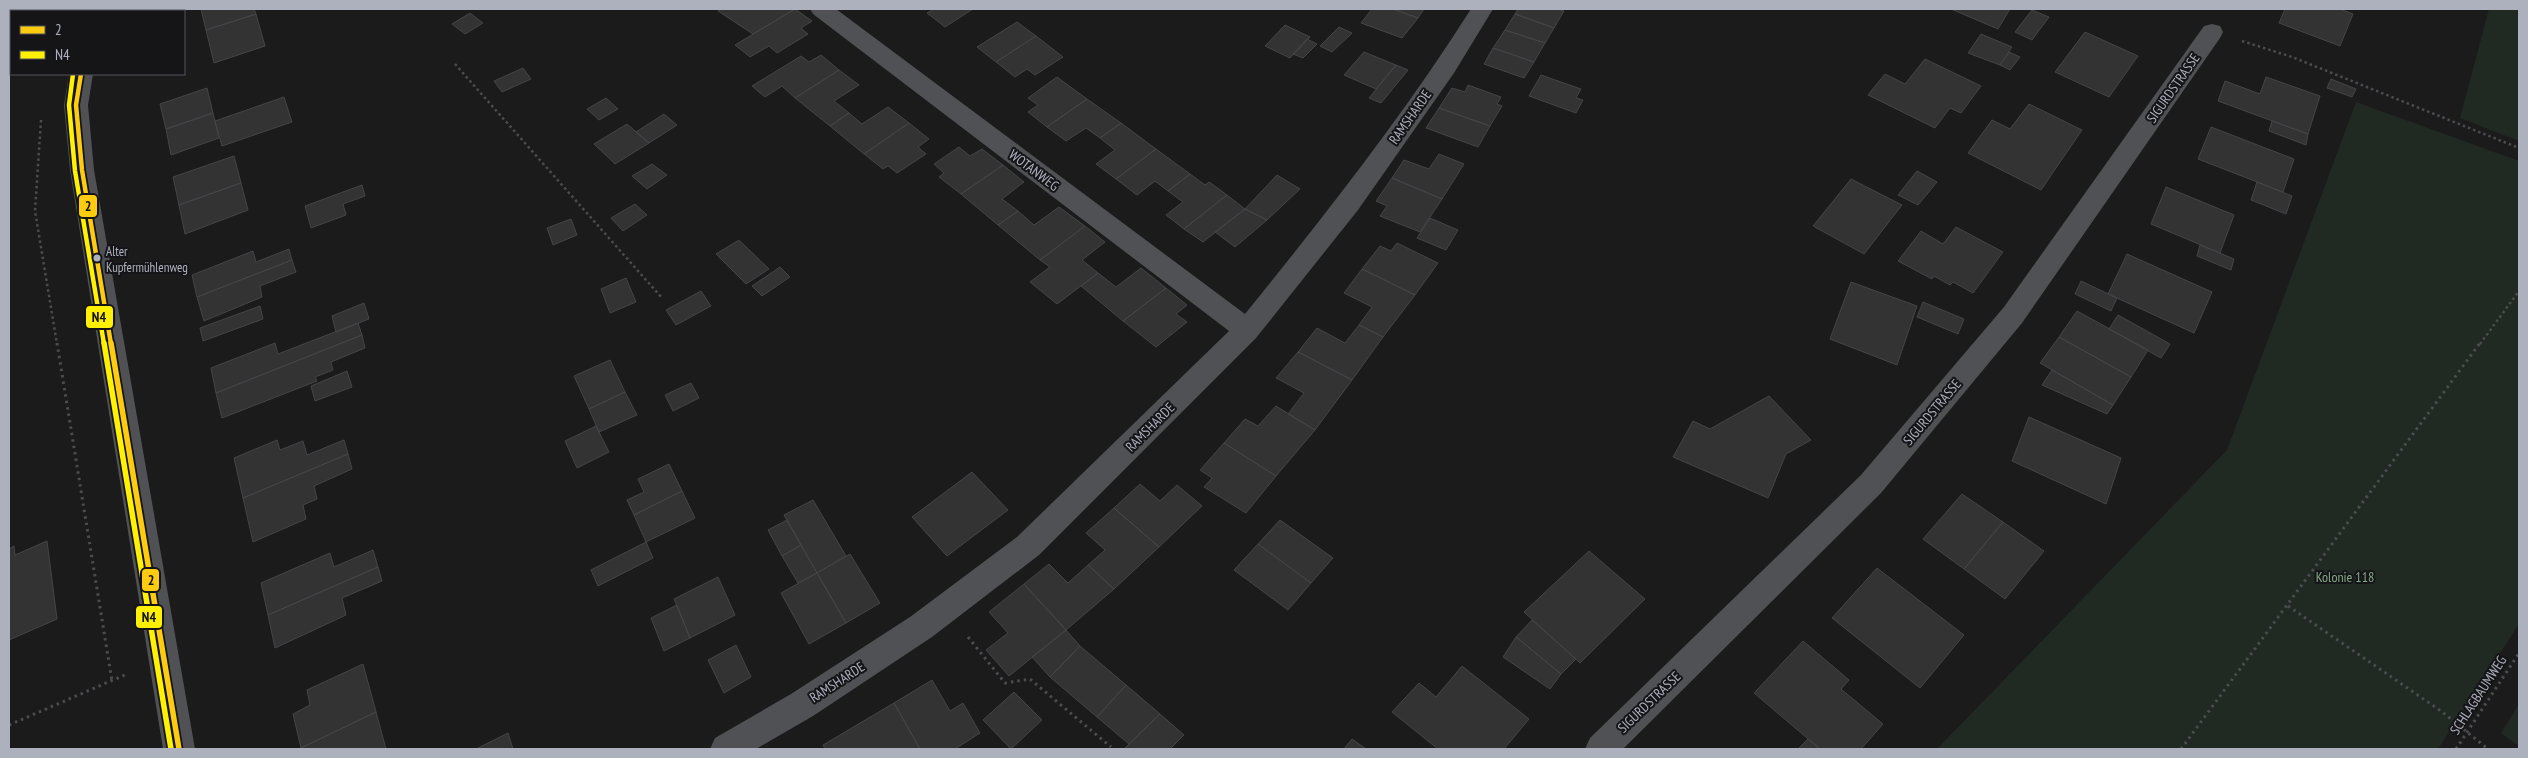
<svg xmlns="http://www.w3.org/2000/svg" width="2528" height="758" font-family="'PT Sans Narrow',sans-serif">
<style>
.green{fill:#212923}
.building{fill:#333334;stroke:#444548}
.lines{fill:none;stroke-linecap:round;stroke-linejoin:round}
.path-far1{stroke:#4b4c4f;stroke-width:2.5;stroke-dasharray:2.5 3;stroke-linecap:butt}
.path{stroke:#4b4c4f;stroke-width:3;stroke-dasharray:2.5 4;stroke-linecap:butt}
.minor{fill:#4f5155;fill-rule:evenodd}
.tertiary{fill:#4f5155;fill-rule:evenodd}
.bus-1-far1-casing{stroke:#151518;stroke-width:8}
.bus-1-casing{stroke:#151518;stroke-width:9}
.bus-2-far1-casing{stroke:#151518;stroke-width:8}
.bus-2-casing{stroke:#151518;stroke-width:9}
.bus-1-far1{stroke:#fdcc10;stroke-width:4.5}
.bus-1{stroke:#fdcc10;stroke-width:5.5}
.bus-2-far1{stroke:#fff101;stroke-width:4.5}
.bus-2{stroke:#fff101;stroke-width:5.5}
.bus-dot{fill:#adb1bd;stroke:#151518;stroke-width:2}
.labels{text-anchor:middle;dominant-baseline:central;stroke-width:4;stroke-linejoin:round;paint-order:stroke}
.bus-label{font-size:13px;fill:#adb1bd;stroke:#151518;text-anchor:start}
.street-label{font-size:14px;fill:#adb1bd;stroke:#151518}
.park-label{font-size:14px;fill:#83a887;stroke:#151518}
.line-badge{stroke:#151518;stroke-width:2}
.pale-badge-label{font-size:14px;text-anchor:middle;font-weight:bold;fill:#111}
</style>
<rect width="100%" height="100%" fill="#1b1b1c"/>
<path class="green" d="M2489,9h30v132l-59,-23z
M2356,102l163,59v463l-81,125h-501l290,-299z
M2519,704v42l-18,-13z"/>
<path class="building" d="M201,9h53l2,5 -50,16z
M722,9h73l-42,25 -35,-23z
M795,9l17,12 -11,7 7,6 -31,19 -8,-7 -19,11 -15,-12z
M934,9h39l-28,18 -18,-14z
M1372,9h21l25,9 -16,20 -41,-15z
M1393,9h31l-6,9z
M1518,9h38l8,2 -10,17 -39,-14z
M1951,9h59l-12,20z
M2285,9h55l13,5 -13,32 -61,-23z
M2032,10l17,7 -17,23 -17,-8z
M470,13l13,10 -18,11 -13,-10z
M256,14l9,32 -51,17 -8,-33z
M1515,14l39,14 -9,15 -40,-13z
M1017,22l19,14 -40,26 -19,-15z
M1285,25l25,12 -20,21 -25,-12z
M1339,27l13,6 -20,19 -12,-6z
M1505,30l40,13 -11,19 -41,-14z
M2085,32l53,24 -29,41 -54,-25z
M1981,34l31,13 -12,18 -32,-12z
M1036,36l27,21 -28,18 -8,-6 -12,8 -19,-15z
M1307,39l10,5 -14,14 -10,-4z
M1493,48l41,14 -10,16 -40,-14z
M1364,52l32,13 -20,24 -32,-14z
M2009,52l11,5 -10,13 -10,-5z
M821,55l18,15 -44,28 -13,-12 -17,11 -13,-11 49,-30 8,6z
M1925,59l56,27 -20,27 -11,-5 -15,20 -67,-33 17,-21 20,10z
M1396,65l12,5 -27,33 -12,-5z
M523,68l8,11 -29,13 -8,-11z
M839,70l20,15 -25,16 15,12 -19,13 -35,-28z
M1541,75l40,14 -5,9 7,2 -7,13 -47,-17z
M1057,77l30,22 -40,28 -19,-15 10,-7 -10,-7z
M2266,77l54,19 -12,38 -90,-33 7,-20 35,13z
M2331,79l25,10 -4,8 -25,-9z
M1468,85l33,12 -4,7 5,2 -12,20 -51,-18 13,-20 13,4z
M207,88l6,25 -47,16 -6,-25z
M284,97l8,25 -70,24 -7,-25z
M606,98l12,11 -19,11 -12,-11z
M1087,99l34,24 -21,15 -14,-10 -20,13 -19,-14z
M2029,104l53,26 -41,60 -73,-37 24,-33 18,9z
M888,107l21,16 -45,31 -34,-28 19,-13 13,11z
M1439,108l51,18 -12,21 -52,-19z
M213,113l6,25 -48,17 -5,-26z
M664,114l13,11 -28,18 -13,-11z
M2272,121l36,13 -2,11 -37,-14z
M909,123l20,16 -11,8 8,7 -29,19 -9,-7 -5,3 -19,-15z
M1121,123l35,26 -40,30 -20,-15 19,-14 -15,-12z
M627,124l22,19 -34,21 -21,-20z
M2211,127l83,32 -11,33 -85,-33z
M959,147l11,9 12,-7 21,16 -42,29 -22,-17 5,-4 -10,-9z
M1156,149l34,25 -22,17 -13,-10 -18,14 -21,-16z
M1439,154l25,10 -22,35 -50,-21 12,-18 25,9z
M234,156l7,27 -62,22 -6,-28z
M652,164l15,11 -20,14 -15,-13z
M1003,165l21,17 -22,17 16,12 -20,14 -37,-31z
M1917,171l20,11 -19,23 -20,-10z
M1190,174l15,11 4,-3 18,13 -43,34 -18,-14 17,-13 -15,-11z
M1277,175l23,14 -33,31 -22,-11z
M1392,178l50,21 -22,33 -40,-16 7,-10 -11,-5z
M1851,179l51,26 -38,49 -51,-28z
M2257,182l35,14 -6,18 -35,-14z
M241,183l7,27 -63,24 -6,-29z
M362,185l3,11 -22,8 3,11 -35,13 -6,-22z
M2166,187l68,28 -14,38 -69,-29z
M1227,195l18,14 -42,33 -19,-13z
M635,204l12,11 -24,16 -12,-13z
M1059,207l26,19 -45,34 -42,-35 20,-14 16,14z
M1245,209l22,11 -32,27 -20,-15z
M1430,218l28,12 -12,20 -29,-12z
M571,219l6,16 -24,10 -6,-17z
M1085,226l20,16 -23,18 16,13 -41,31 -27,-22 20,-15 -10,-7z
M1956,227l47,25 -30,41 -20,-11 -3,3 -16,-9 -2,3 -34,-18 23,-30 22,13z
M739,240l30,29 -23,15 -30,-30z
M1397,243l41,20 -23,32 -53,-26 18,-23 11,5z
M2200,245l34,14 -3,11 -34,-14z
M289,249l3,11 -95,37 -5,-22 61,-24 3,11z
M2127,254l85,38 -18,41 -86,-39z
M292,260l4,12 -36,14 2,11 -58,24 -7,-24z
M780,267l10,10 -28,19 -10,-10z
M1141,268l25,20 -43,33 -42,-35 17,-13 18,14z
M1362,269l53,26 -32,42 -24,-12 13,-18 -28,-14z
M626,278l10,24 -26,11 -9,-24z
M2081,281l36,17 -6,13 -36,-17z
M1851,282l66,24 -20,59 -67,-26z
M1166,288l21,17 -11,9 11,8 -31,25 -33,-26z
M701,291l10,15 -35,19 -10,-15z
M1923,302l41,17 -6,15 -41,-17z
M364,303l5,16 -33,13 -4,-16z
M260,306l3,13 -60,22 -3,-13z
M2077,311l71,39 -17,27 -72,-40z
M2118,315l52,29 -9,14 -52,-29z
M358,323l4,12 -146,58 -5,-25 64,-25 3,11z
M1359,325l24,12 -31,43 -54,-28 19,-24 28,15z
M362,335l3,13 -34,14 2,8 -18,7 2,4 -95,37 -6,-25z
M2059,337l72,40 -18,28 -73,-42z
M1298,352l54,28 -37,50 -27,-16 16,-21 -28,-15z
M610,360l15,32 -36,17 -15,-33z
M2052,370l61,35 -6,9 -65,-29z
M347,371l5,16 -37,14 -4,-15z
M691,383l8,15 -26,13 -8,-16z
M625,392l12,23 -38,17 -10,-23z
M1769,396l42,44 -25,14 -18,44 -95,-41 20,-36 17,8z
M1276,406l39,24 -39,46 -52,-33 21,-24 13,7z
M2029,417l92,41 -15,46 -94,-43z
M596,426l13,26 -32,16 -12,-27z
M277,440l3,10 23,-9 4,14 37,-15 4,14 -105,44 -9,-40z
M1224,443l52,33 -30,37 -42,-26 8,-9 -12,-8z
M348,454l4,15 -38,17 3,13 -14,6 3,14 -53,23 -10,-44z
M669,464l13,27 -48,24 -7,-15 17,-8 -6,-13z
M972,472l36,38 -61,46 -35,-39z
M1140,484l20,17 17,-16 25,21 -43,41 -45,-39z
M682,491l13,27 -49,24 -12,-27z
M1962,494l41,28 -39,47 -41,-30z
M813,500l33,56 -29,17 -33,-58z
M1114,508l45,39 -45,42 -26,-24 17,-15 -19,-17z
M787,520l14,25 -19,11 -14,-26z
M1280,520l53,38 -22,25 -53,-39z
M2003,522l41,29 -39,48 -41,-30z
M47,541l10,78 -48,21v-91l5,-3 1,9z
M646,542l7,16 -55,28 -7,-16z
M1258,544l53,39 -23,27 -54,-40z
M801,545l16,28 -19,10 -16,-27z
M373,550l5,17 -110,48 -7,-32 69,-30 4,14z
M1589,551l56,48 -65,64 -56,-51z
M850,554l30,49 -34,20 -29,-50z
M1049,564l19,19 20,-18 26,24 -48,41 -42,-46z
M378,567l4,14 -40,17 4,17 -71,33 -7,-33z
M1877,568l87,67 -44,53 -88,-70z
M817,573l29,50 -37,21 -28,-51z
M718,577l17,38 -45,23 -16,-39z
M1024,584l42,46 -57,46 -23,-26 22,-17 -19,-21z
M677,605l13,33 -26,13 -13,-33z
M1532,620l44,39 -15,15 -45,-37z
M1066,630l14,16 -30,31 -18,-20z
M1516,637l45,37 -11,15 -47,-32z
M1803,641l46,39 -8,9 42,35 -22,25h-41l-66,-56z
M736,645l15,32 -27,16 -16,-33z
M1080,646l46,39 -29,32 -47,-40z
M363,664l13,48 -75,36 -8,-34 17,-9 -3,-15z
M1462,666l67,53 -25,30h-66l-46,-37 27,-29 17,14z
M932,680l18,31 13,-8 17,30 -25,16h-35l-26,-46z
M1126,685l34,29 -31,30 -32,-27z
M1014,692l28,28 -31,29 -28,-29z
M894,703l26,46h-95l-2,-4z
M376,712l10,37h-85v-1z
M1160,714l24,21 -14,14h-46z
M508,733l5,16h-37z
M1352,739l14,10h-22z
M1808,739l12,10h-22z"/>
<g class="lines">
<path class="path-far1" d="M2242,41l50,16 227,91
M455,64l207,234
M41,120l-6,91 22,133
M2480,344l39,-53"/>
<path class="path" d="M57,343l55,338
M2288,606l153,105 47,38
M968,637l37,46 25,-4 81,68
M9,725l118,-51
M2181,749l299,-406
M2456,749l63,-96"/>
<path class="minor" d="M810,9h26l409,305c80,-99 158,-198 226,-305h22l-39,64 -96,137 -102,128 -217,217 -107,82 -119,79 -57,33h-46l5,-11 76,-44 119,-77 107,-80 212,-206 -416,-317z
M2212,24l8,2 3,6 -3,6 -198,285 -141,170 -258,256h-38l5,-11 271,-263 143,-168 200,-281z"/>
<path class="tertiary" d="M83,9h22l-1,2h-22z
M69,74h24l-5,31 6,65 101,579h-32l-93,-579 -6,-65z"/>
<g class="bus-1-far1-casing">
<path id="bus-1-far1" d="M81,74l-5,31 6,65 29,174"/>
</g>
<g class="bus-1-casing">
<path id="bus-1" d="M111,343l68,406"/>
</g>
<g class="bus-2-far1-casing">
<path id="bus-2-far1" d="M73,74l-4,31 6,66 29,173"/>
</g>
<g class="bus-2-casing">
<path id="bus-2" d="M104,343l67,406"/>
</g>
<use href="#bus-1-far1" class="bus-1-far1"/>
<use href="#bus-1" class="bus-1"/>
<use href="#bus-2-far1" class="bus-2-far1"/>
<use href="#bus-2" class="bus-2"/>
</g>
<circle class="bus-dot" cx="97" cy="258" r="4.5"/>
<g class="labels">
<g class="bus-label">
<text x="106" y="251">Alter<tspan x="106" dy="16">Kupfermühlenweg</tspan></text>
</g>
<g class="street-label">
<text transform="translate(2173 88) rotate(-55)">SIGURDSTRASSE</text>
<text transform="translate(1410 117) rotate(-55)">RAMSHARDE</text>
<text transform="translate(1034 170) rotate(37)">WOTANWEG</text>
<text transform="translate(1932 412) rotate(-50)">SIGURDSTRASSE</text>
<text transform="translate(1150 427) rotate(-45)">RAMSHARDE</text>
<text transform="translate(837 682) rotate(-33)">RAMSHARDE</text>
<text transform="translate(2478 695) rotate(-57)">SCHLAGBAUMWEG</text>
<text transform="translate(1649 702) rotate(-44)">SIGURDSTRASSE</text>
</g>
<g class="park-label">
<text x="2345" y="577">Kolonie 118</text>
</g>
</g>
<g class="line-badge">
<rect x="78" y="194" width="20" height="24" rx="5" fill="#fdcc10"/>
<rect x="85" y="305" width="29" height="24" rx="5" fill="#fff101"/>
<rect x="141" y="568" width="19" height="24" rx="5" fill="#fdcc10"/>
<rect x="135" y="605" width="28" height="24" rx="5" fill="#fff101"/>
</g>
<g class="pale-badge-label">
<text x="88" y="211">2</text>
<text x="99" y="322">N4</text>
<text x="151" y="585">2</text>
<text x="149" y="622">N4</text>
</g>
<rect width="2528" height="758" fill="none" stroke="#adb1bd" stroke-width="20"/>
<rect x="10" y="10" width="175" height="65" fill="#151518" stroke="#52535a"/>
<rect x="20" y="26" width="25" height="8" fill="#fdcc10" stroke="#52535a"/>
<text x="55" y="35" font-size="15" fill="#adb1bd">2</text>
<rect x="20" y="51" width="25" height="8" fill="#fff101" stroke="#52535a"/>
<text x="55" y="60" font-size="15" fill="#adb1bd">N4</text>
</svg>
